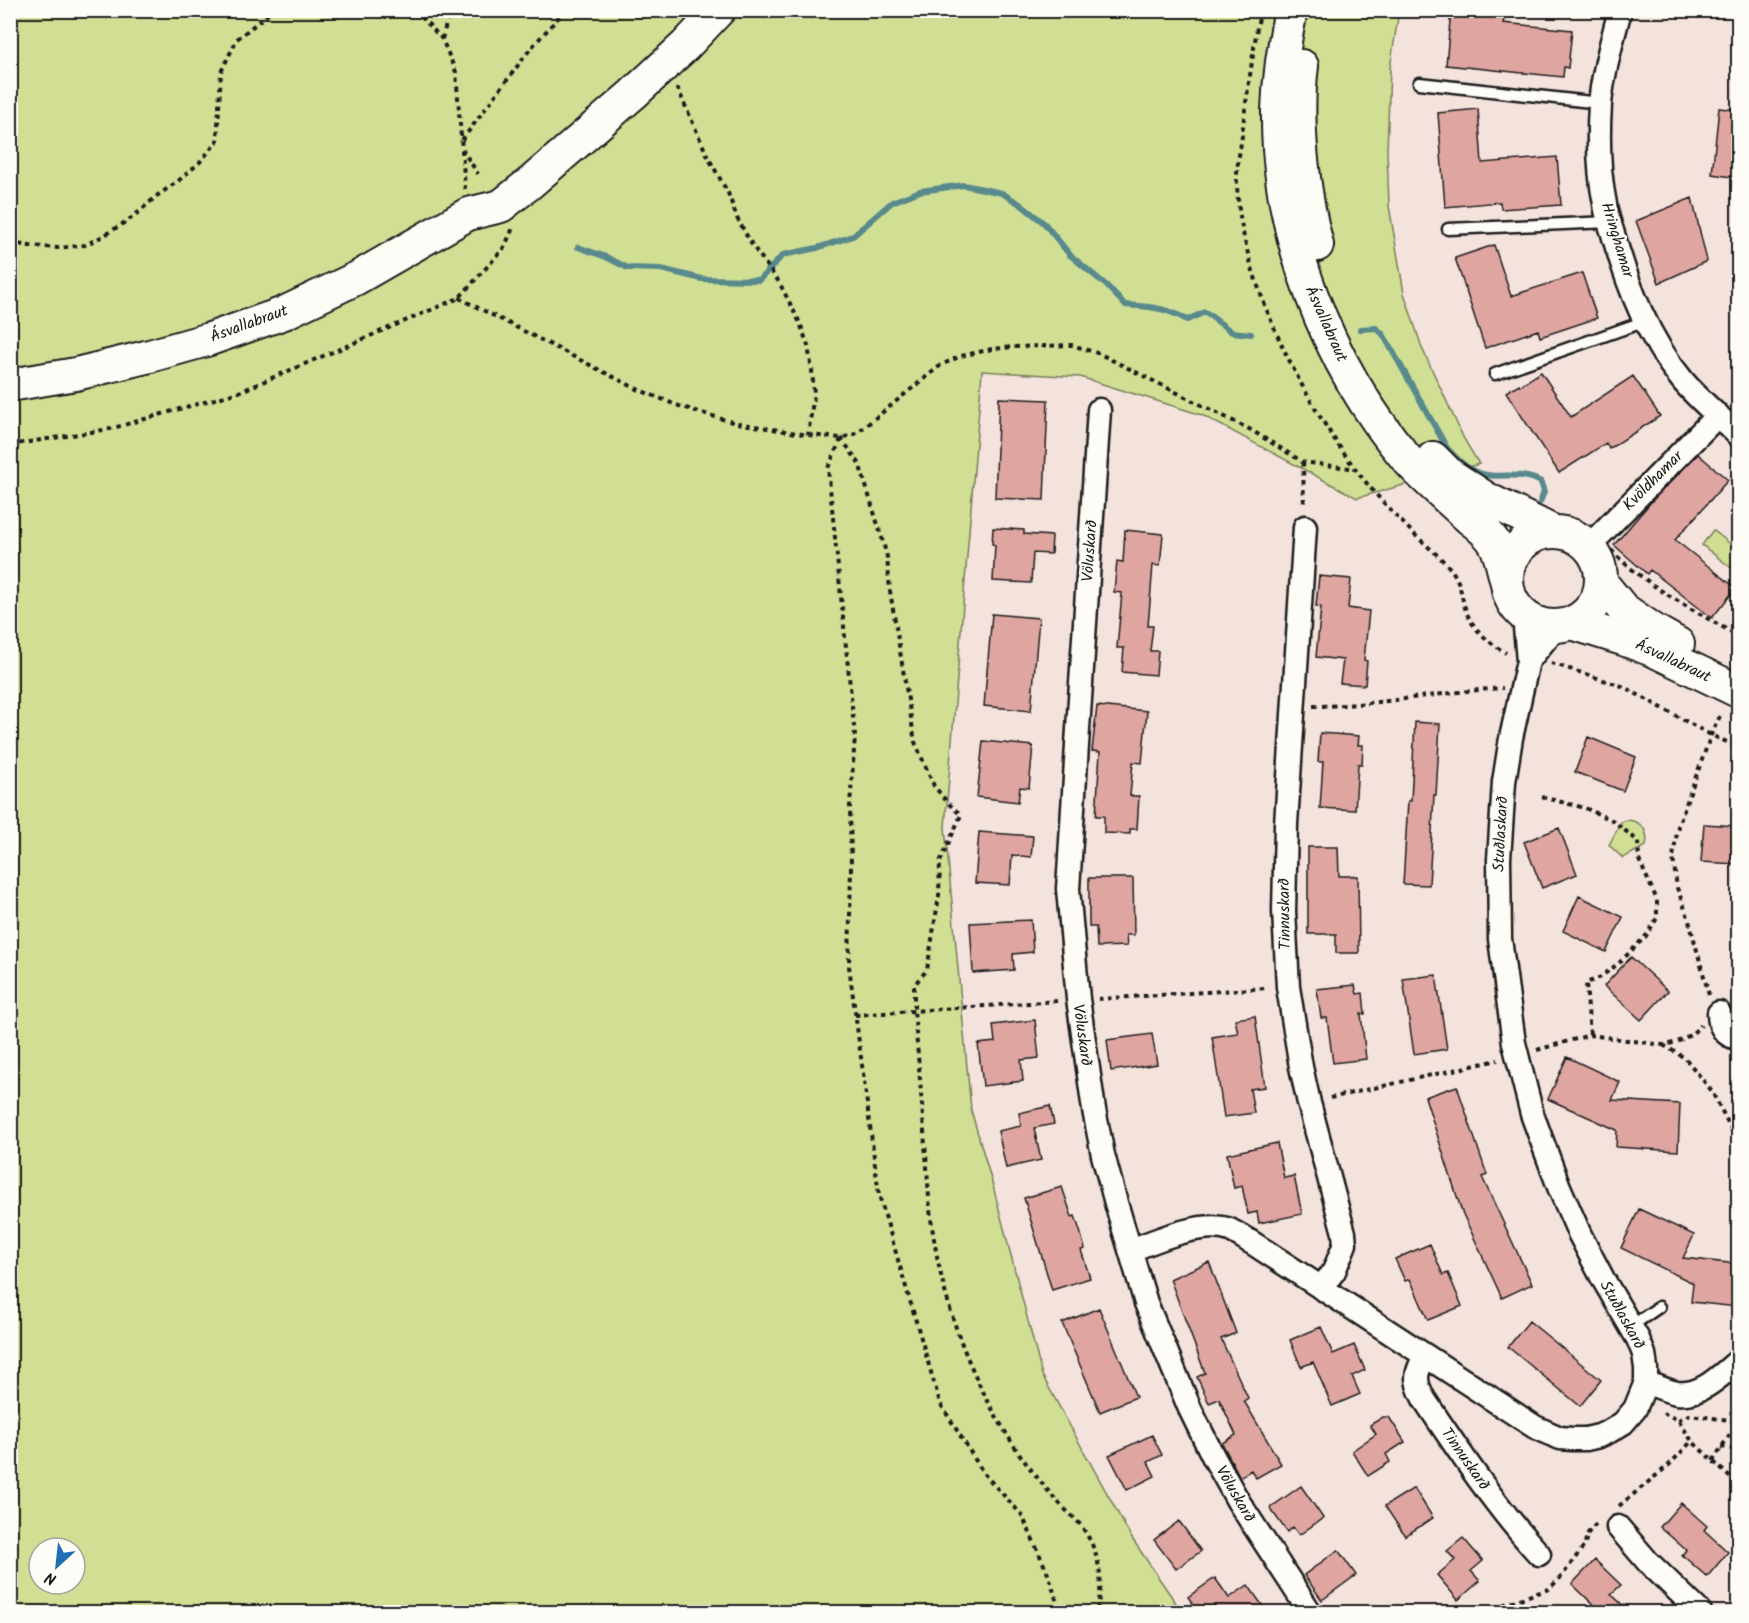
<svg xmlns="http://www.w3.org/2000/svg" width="1749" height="1623" font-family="Kalam,sans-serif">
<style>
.green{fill:#d0df93;stroke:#767e58;stroke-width:1.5;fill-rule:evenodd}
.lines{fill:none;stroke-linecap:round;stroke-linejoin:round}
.stream{stroke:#58898d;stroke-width:6}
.building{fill:#dfa5a1;stroke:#1c1c1c;stroke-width:1.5}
.lane-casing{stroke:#1c1c1c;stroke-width:15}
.street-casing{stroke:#1c1c1c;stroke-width:27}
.secondary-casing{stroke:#1c1c1c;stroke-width:36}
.path{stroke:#1c1c1c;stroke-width:4;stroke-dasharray:4.5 4.5;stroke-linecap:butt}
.lane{stroke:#fdfcf7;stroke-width:10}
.street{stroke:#fdfcf7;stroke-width:22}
.secondary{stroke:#fdfcf7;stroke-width:32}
.labels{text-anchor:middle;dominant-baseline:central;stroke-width:5;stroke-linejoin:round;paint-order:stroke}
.street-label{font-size:16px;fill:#1c1c1c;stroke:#fdfcf7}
</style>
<rect width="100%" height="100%" fill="#f4e2dd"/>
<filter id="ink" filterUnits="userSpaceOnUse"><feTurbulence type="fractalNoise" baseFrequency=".0167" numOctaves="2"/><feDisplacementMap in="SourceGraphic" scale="12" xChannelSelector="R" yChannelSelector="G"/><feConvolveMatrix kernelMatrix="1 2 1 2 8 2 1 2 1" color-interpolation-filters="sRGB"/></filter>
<g filter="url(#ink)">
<path class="green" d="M11,11h1388l-9,57 -3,83 2,55 15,87 18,55 42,91 15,25 -122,34 -155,-83 -122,-38 -98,-6 -37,456 26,283 22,76 49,189 89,162 51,75h-1171zM39,1548h36v36h-36z
M1713,530l25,20v23l-36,-28z
M1627,820c15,1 22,11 19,26l-23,12 -14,-13 12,-23z"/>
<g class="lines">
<path class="stream" d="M578,247l28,10 22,11 33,1 41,10 57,1 24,-25 34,-7 36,-12 39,-34 28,-11 44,-6 38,8 18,11 24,19 26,32 36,30 19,20c24,2 41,2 62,15l18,-8 27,20 19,2
M1360,329l16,-1 7,6 64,114c8,9 18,20 29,24 22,9 41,-3 65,10l3,10 -4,10"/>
</g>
<path class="building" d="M1451,10h56l-4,13 69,7 -4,38 -4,-1 -1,10 -117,-12z
M1719,108l19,2v68l-26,-4z
M1478,109l4,54 75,-6 4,48 -60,4 -1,-7 -55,5 -7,-94z
M1692,198l15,63 -48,22 -23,-62z
M1494,245l17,51 71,-23 15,45 -57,19 -2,-7 -53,18 -30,-90z
M1541,372l30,45 62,-41 27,40 -51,33 -3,-6 -47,30 -53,-81 13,-8 1,2z
M999,398l49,2 -4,100 -49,-2z
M1698,454l30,26 -53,60 61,48 -24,30 -62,-48 -3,4 -33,-29 37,-43z
M993,528l31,2v4l28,2 -1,18 -18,-1 -2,30 -38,-2 2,-36 -3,-1z
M1125,530l38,4 -3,32 -7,-1 -5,61h5l-3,25h8l-2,24 -34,-3 2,-24h-7l5,-55 -8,-1 3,-31 6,1z
M1319,576l32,3 -3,29 21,3 -5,49 3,1 -2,24 -25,-2 3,-23 -27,-3 5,-50 -5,-1z
M992,614l47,4 -8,93 -47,-5z
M1097,706l50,5 -5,52 -9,-1 -3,34h9l-2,33h-7v5l-26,-1v-17h-8l4,-64 -8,-1z
M1415,722l25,2 -4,71h-2l-5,90 -26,-1 5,-83h3z
M1320,733l39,3 -1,9h5l-1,19h-4l-3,46 -35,-2 3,-46h-5z
M1588,737l48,20 -13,34 -48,-19z
M983,741l50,5 -4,42 -9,-1 -2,15 -41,-5z
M1704,824l34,2v38l-37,-2z
M1559,828l18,46 -35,14 -18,-46z
M979,832l54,4 -2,21 -19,-2 -2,30 -35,-2z
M1308,847h30l1,29h19l1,77h-23v-19h-28z
M1089,878h44l1,57h-8l1,11 -30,1 -1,-20h-7z
M1579,896l44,21 -17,35 -43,-21z
M1031,920l2,32 -20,2 1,16 -41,3 -3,-50z
M1631,957l37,34 -27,29 -37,-34z
M1436,975l11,74 -33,5 -11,-75z
M1355,985l2,9 6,-1 2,21h-4l5,45 -33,4 -6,-45h-6l-4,-29z
M1255,1016l10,71 -15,2 4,24 -30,4 -12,-80 26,-4 -3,-14z
M1035,1020l4,38 -18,2 2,21 -40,5 -5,-42 17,-2 -2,-17z
M1152,1034l5,30 -46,7 -4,-31z
M1567,1057l53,25 -8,18 68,4 -2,47 -62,-4 1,-17 -69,-31z
M1457,1086l30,89 -5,2 50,107 -30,14 -40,-86 -37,-115z
M1050,1106l4,18 -20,4 7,32 -35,8 -8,-37 23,-5 -2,-13z
M1277,1143l7,35 10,-2 8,38 -43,9 -2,-11 -9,2 -6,-28 -8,2 -7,-34z
M1062,1187l10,30 3,-1 5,15 5,18 -4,1 9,28 -38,12 -28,-92z
M1639,1209l55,26 -11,23 55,6v43l-47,-5 2,-19 -72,-35z
M1430,1244l13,31 5,-2 14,33 -34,14 -18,-41 -5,2 -10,-22z
M1209,1262l27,71 -15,6 27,59 -4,3 37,63 -25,14 -5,-8 -11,7 -18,-34 14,-8 -17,-36 -10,4 -12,-26 8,-4 -35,-94z
M1099,1308l37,89 -36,15 -38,-89z
M1529,1321l72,59 -21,26 -72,-59z
M1321,1327l12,27 21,-9 11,25 -13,6 8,18 -28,12 -19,-44 -12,5 -11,-27z
M1383,1417h6l16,25 -19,12 4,8 -22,14 -16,-25 24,-17 -6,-9z
M1152,1435l10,20 -14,7 7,14 -28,14 -18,-35z
M1301,1486l22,32 -24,17 -6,-8 -6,5 -17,-24z
M1414,1488l19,30 -28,18 -20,-30z
M1681,1503l26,23 -3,4 24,22 -21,25 -25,-22 4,-5 -26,-23z
M1179,1521l22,30 -25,18 -22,-29z
M1463,1538l20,23 -12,10 9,10 -22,19 -21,-25 18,-15 -8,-9z
M1338,1550l18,25 -34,25 -18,-25z
M1595,1560l26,25 -10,9 19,18h-29l-29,-28z
M1215,1578l14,20 19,-13 19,27h-68l-11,-15z"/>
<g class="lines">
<g class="lane-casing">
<path id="lane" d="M1419,83l181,20
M1448,229l162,-7
M1495,374l151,-53
M1630,1327l29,-20"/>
</g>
<g class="street-casing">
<path id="street" d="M1620,10c-8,31 -17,62 -20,94 -2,32 -2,67 5,100 1,10 5,20 8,30 15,52 35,105 70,147 16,19 37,36 55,54
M1099,410l-21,319 -10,160 10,110 16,111 9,45 13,48 30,100 44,106 23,47 25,45 72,111
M1305,527l-19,297 -2,87 4,76 13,80 8,36 26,97 9,33 1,11 -11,27 -13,17
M1588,547l130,-132
M1528,661l21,-26 11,-9
M1719,1013c0,13 5,23 19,25
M1131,1250c26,-10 72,-30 99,-20 8,4 17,10 24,14l281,183 25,11 12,1h14l13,-3 11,-5 13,-8 12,-14 11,-27v-14l-2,-14 -6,-15 -35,-60 -23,-44 -21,-48 -27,-73 -18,-71 -14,-104 -1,-80 5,-77 7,-44 17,-77 -4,-45
M1425,1356c-10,18 -11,24 -1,43 36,54 72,108 115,155
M1646,1382c10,4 21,9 31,11 25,3 44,-18 61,-32
M1618,1527l30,35 52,50"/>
</g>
<g class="secondary-casing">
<path id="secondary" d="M1291,10c-7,33 -12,67 -13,100 -2,123 49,254 128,348 19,22 42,40 63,60 9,7 20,15 26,26 6,11 8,26 12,39
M1302,66c-7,53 1,127 15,179
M10,385l66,-11 70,-17 64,-18 74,-26 73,-35 111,-64 33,-8 29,-23 103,-89 52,-48 34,-36
M1433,458l16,16 38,25 67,33
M1507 579a47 47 0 1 1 94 0a47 47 0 1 1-94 0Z
M1601,582l22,27 32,22 23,13
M1572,623l51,16 32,12 83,40"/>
</g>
<path class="path" d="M415,10l27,29 14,33 9,117
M1261,10l-4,17c-5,36 -11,72 -15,108 -2,17 -6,33 -5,50 3,97 74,234 137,307 13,15 27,29 41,43 11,10 23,20 33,31 14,15 12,28 18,45 7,19 24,32 40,42
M442,39l8,-29
M677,87l31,70 20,36 9,25 15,27 27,37 21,41 8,23 4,24 2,24 -6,41
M462,140l69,-92 27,-30 5,-8
M462,149l16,25
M10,243l20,3 28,2 27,-3 20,-10 28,-18 25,-22 19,-13 22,-19 18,-21 4,-70 16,-33 36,-29
M459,298l176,90 41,17 56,17 76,13 33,3 12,-3 10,-7 78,-63 20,-9 31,-7 22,-2 58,-2 28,9 151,76 52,32 54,7
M841,438l18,25 23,75 5,19 3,34 25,151 19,44 14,17 13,12 -21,47 -1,34 -12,74 -13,15v25c4,45 8,91 11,136 3,24 3,48 6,72 8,65 27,128 58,185 13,24 27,48 44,69 9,11 17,22 26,31 8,9 19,17 25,27 16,24 21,55 12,82
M841,439l-13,29 27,268 -5,70 1,61 -2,99 30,229 61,208 44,71 38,41 27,61 11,36
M10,445l100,-16 129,-37 220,-94 45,-50 9,-20
M1303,462l1,44
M1611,550c36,37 83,60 127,86
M1551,663l71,23 89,49 27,12
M1313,706c64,0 126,-14 190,-18
M1542,797l43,11 27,12 26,21 1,19 18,40v18l-11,18 -27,27 -20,15 -13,5 4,52
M1709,995l-21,-78 -11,-29 -4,-31 5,-31 33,-91 9,-19
M1098,999l169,-11
M855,1015l203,-14
M1663,1045l22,13 26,32 27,52
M1537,1050l53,-15 73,10c16,-2 27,-8 38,-20
M1330,1098l168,-38
M1663,1413l15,7 14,21 46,44
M1678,1420l11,-5 49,6
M1721,1447l17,3
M1713,1461l25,-40
M1619,1506l50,-41 23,-24
M1486,1612l7,-4 56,-19 13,-13 22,-30 4,-13 10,-11"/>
<use href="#lane" class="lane"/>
<use href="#street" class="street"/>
<use href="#secondary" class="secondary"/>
</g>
</g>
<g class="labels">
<g class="street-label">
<text transform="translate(1617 240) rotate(73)">Hringhamar</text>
<text transform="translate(249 324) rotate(-20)">Ásvallabraut</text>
<text transform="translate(1326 324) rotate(66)">Ásvallabraut</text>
<text transform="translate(1653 481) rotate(-45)">Kvöldhamar</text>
<text transform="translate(1090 551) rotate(-86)">Völuskarð</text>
<text transform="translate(1673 661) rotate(25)">Ásvallabraut</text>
<text transform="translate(1501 834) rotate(-87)">Stuðlaskarð</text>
<text transform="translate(1285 914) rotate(-91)">Tinnuskarð</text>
<text transform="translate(1082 1035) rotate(82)">Völuskarð</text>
<text transform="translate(1622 1315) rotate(61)">Stuðlaskarð</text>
<text transform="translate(1465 1459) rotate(55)">Tinnuskarð</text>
<text transform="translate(1235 1494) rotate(60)">Völuskarð</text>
</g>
</g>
<rect width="1749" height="1623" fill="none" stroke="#fdfcf7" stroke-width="36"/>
<rect x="18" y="18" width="1713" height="1587" fill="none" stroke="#1c1c1c" stroke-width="2" filter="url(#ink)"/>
<g transform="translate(57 1566) rotate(207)"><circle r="28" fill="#fdfcf7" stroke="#a3a29f" stroke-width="1.5"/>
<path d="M0-4.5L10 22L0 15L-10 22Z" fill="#1f6fb2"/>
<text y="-9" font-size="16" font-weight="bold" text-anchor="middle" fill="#1c1c1c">N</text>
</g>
</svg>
